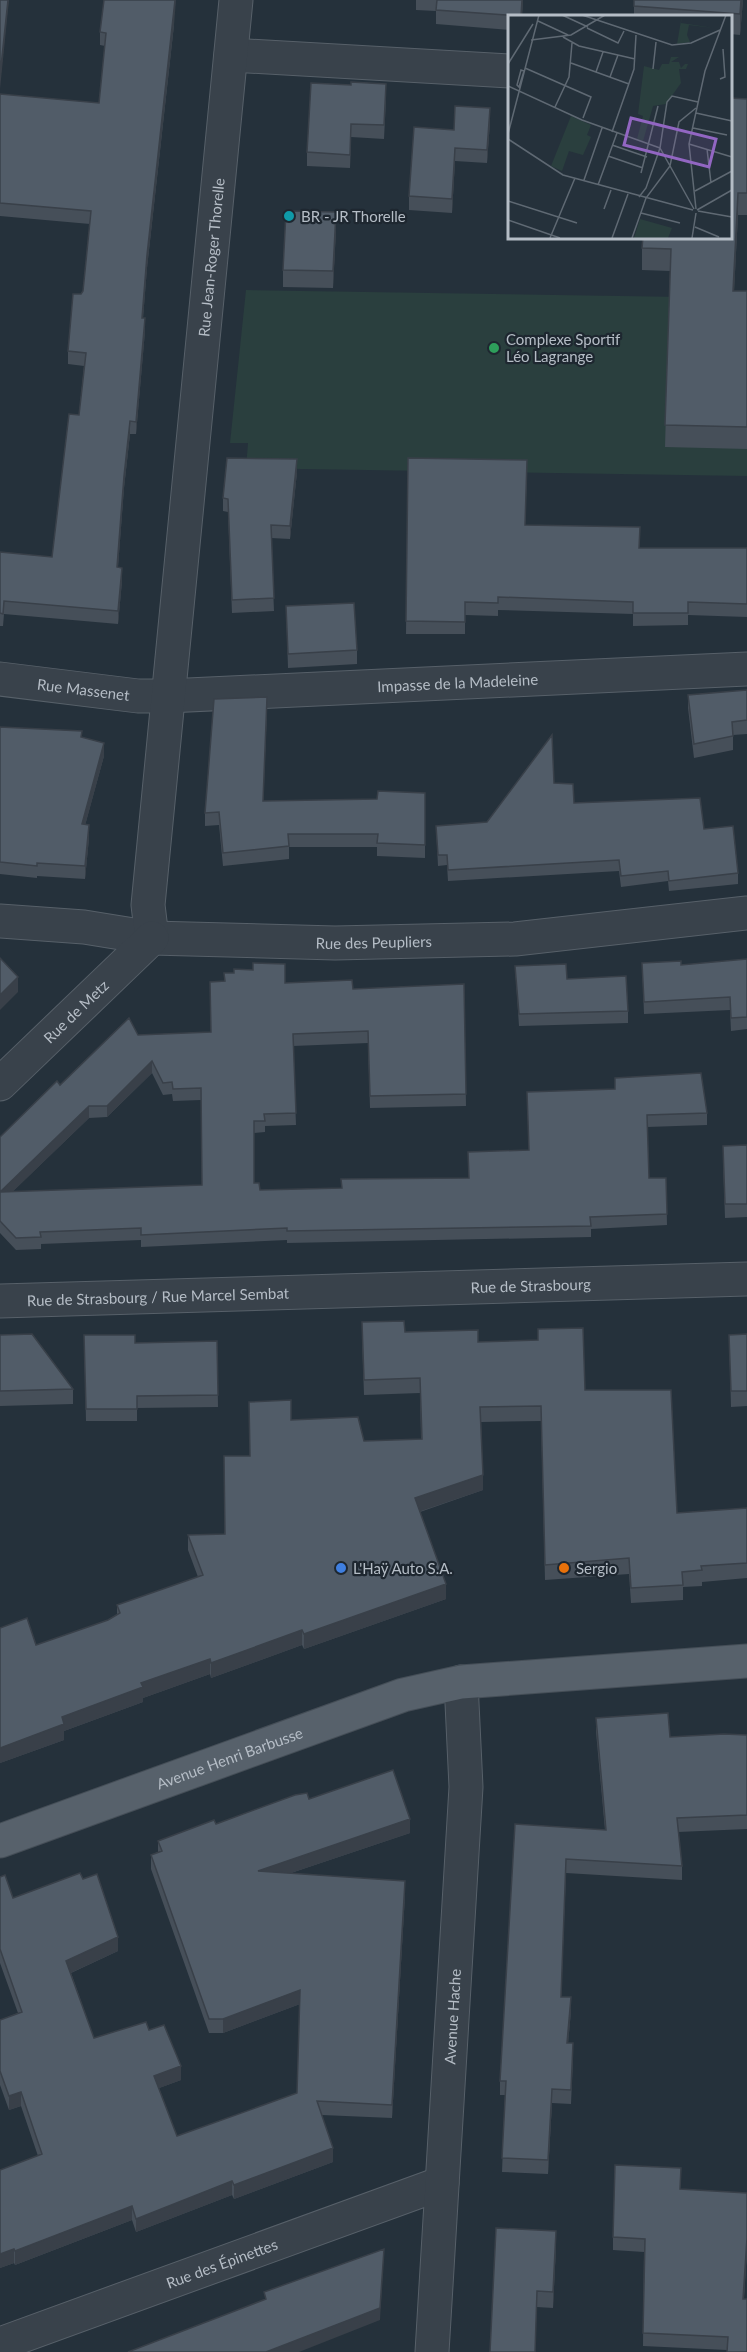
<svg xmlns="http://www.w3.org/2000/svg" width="747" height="2352" font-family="Lato,sans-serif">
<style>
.green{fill:#2a3f3e}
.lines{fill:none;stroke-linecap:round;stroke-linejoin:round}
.minor-casing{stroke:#576069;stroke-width:35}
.major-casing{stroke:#454e57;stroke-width:35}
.minor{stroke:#39424b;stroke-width:33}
.major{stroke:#57616b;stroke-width:33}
.wall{fill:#464f59;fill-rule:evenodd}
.shaded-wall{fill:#394049}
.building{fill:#515c68;stroke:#394049;stroke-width:1.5}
.culture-dot{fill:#0f9aa8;stroke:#1e2730;stroke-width:2}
.leisure-dot{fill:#2e9e5b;stroke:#1e2730;stroke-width:2}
.shop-dot{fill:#3f7fe0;stroke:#1e2730;stroke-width:2}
.food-dot{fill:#e8710a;stroke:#1e2730;stroke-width:2}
.labels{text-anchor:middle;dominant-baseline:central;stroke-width:4.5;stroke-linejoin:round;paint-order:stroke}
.poi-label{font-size:15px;fill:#b5bdc6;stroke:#1e2730;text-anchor:start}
.street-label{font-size:15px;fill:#b5bdc6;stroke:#1e2730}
.inset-road{fill:none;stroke:#5f6973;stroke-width:1.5}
.view{fill:#9266c2;fill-opacity:0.15;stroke:#9266c2;stroke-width:3}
.inset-edge{fill:none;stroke:#b5bdc6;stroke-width:3}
</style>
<rect width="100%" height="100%" fill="#25313b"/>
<path class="green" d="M246,290l501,8v178l-501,-8 2,-25h-18z"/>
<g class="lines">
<g class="minor-casing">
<g id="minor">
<path d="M231,55l279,16"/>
<path id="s1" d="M0,679l138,17h29l580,-27"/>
<path id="s2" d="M0,921l84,6 68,11 183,5 180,-4 232,-26"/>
<path id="s3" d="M152,938l-4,-33 88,-905"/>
<path id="s4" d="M0,1084l152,-146"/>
<path id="s5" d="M0,1301l747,-22"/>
<path id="s6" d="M0,2344l442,-161"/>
<path id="s7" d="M432,2352l34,-565 -5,-105"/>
</g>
</g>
<g class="major-casing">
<g id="major">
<path id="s8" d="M0,1841l403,-146 58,-13 286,-21"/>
</g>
</g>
<use href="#minor" class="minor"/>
<use href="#major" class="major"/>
</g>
<path class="wall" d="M416,0h107l-1,16h-12v14l-74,-6v-13l-20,-1z
M634,0h109l-3,35 -10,-1v-18h-96z
M174,25l-27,243 -4,50 2,13 -9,103h-6l-6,54 -6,79 4,14 -4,43 -114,-10 -1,12h-3v-74l52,5 27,-142 5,-49 -16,-2v-13l13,-57 2,-3 7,-67 -90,-8v-122l99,9 6,-57 -5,-1v-13z
M386,98l-2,41 -33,-2 -1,31 -43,-2v-14z
M747,99v116h-9l-4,76h13v158l-82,-2 5,-176 -28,-1v-22z
M490,122l-3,41 -32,-2 -3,52 -43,-3v-14l45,-66z
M336,230l-3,58 -50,-1v-17z
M408,458l119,15 -2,52 114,23h108v69l-59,-2v10l-55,1v-12l-135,-4v6l-33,-1v19h-59z
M297,472l-7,67 -19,-1 3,73 -42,2 -4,-101 -5,-1v-13z
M286,606l71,44v14l-69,4z
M747,690v44l-14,1v15l-39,8 -6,-50v-13z
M267,710l-4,91 114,-2 48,-6v65l-48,-2v-9h-88v12l-66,7 -4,-41 -14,1v-13z
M0,727l82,10 22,19 -19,69 4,13 -4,41 -48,-3v2l-37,-4z
M554,783l20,20 130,26 34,44v11l-69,7 -1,-10 -47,6 -2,-16 -171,10 -1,-16 -9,1 -2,-40 51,-4z
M747,959v70l-16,2 -1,-21 -86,4 -2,-51 39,2z
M515,966l52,13 61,32v12l-109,3z
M224,973l61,10 68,6 111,-5 2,122 -96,2 -2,-65 -75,3 3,79 -31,1v6l-11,1v50l6,7 81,-2 128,-10 60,-28 86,-61v-11l92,35v12l-60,2 2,51h17l1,47 -76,4v8l-304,6v-3l-146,7v-7l-100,4v5l-25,1 -16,-17v-96l60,-52 78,-50 73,-3 13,-51zM152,1073l11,22 9,-1 1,7 28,-1 1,85 -190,7 77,-74 18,-1z
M747,1145v72l-22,1 -2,-58z
M405,1332l73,10 107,48 92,123 70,-5v70l-45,4v4l-19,1v13l-52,3 -2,-29 -84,6 -4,-159 -60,1 2,68 -63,22 26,87 -142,50 -2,-4 -91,33 -1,-4 -67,24v4l-79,29v9l-64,23v-135l36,17 72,-25 9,-5v-10l81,-28 -10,-27v-15l36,-1 26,-78 41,-36 73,21 57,-2 -1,-46 -56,2 -2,-58z
M747,1334v72l-16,1 -2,-72z
M0,1335l73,54v15l-73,2z
M84,1335l51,8 82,-2 1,66 -81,1v13h-51z
M596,1718l74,19 77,-2v94l-69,3 4,34v14l-116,-7 -5,124 10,14 -3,32 5,14 -2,47 -19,-1 -4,71 -46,-2 3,-77h-5v-14l15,-257 90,6 -9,-98z
M309,1799l101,34 -119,40 114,22 -13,223 -70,-3 11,47 -99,37 -2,-4 -96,37 -4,-12 -117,45 -1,-2 -14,5v-98l38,-14 -17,-50 -12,4 -9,-25v-65l18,-7 -18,-50v-86l13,21 105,53 -47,22 23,65 55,-8 32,50 -22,8 18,48 120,-43 3,-89 -77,29h-14l-58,-164v-14l7,-3v-11z
M681,2189l66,4v58l-3,48 -17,51 -84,-4 1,-94 -31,-2v-13z
M556,2247l-3,61 -16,-1 -47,45z"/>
<path class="shaded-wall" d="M8,0h1l-9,89v-13z
M175,0h1l-2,25 -27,243 -5,63v-13l5,-63z
M522,0h1l-1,16h-1z
M741,0h2l-3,35v-21z
M490,108v14l-3,41v-13z
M351,124v13l-1,31v-13z
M455,148v13l-3,52v-14z
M738,193v22l-5,98v-22z
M336,212v18l-3,58v-17z
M145,318v13l-9,103v-12z
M130,421v13l-6,54 -7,92v-13l7,-91z
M297,459v13l-7,67v-13z
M122,568v13l-4,43v-13z
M267,697v13l-4,104v-13z
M104,743v13l-22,81v-13z
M89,825v13l-4,41v-13z
M18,977v15l-18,18v-15z
M152,1061v12l-45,44v-11z
M89,1106v12l-89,86v-12z
M483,1475v15l-68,23v-15z
M446,1584v15l-142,50v-15z
M302,1630v15l-91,33v-15z
M210,1659v15l-67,24v4l-79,29v9l-64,23v-15l62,-31 79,-34z
M410,1819v14l-152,51v-13z
M405,1881v14l-13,223v-13z
M118,1937v14l-52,24v-14z
M300,1990v14l-77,29v-14z
M571,1997v14l-4,46v-14z
M181,2066v14l-27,10v-14z
M552,2089v14l-4,71v-14z
M21,2092v14l-12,4v-14z
M333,2148v14l-99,37v-14z
M232,2181v14l-96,37v-13z
M132,2206v14l-117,45v-14z
M556,2231v16l-3,61v-16z
M747,2238v13l-4,61v-13z
M14,2249v14l-14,5v-14z
M384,2249l-4,71 -81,32h-33z"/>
<path class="building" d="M0,0h8l-8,76z
M104,0h71l-28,255 -5,63h3l-9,104 -6,-1 -6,55 -7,91 5,1 -4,43 -114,-10 -1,13 -3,-1v-61l52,5 17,-143 10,1 7,-62 -18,-2 5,-57h8l2,-3 8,-80 -91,-8v-109l99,9 7,-70 -6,-1z
M437,0h85l-1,16 -85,-6z
M634,0h107l-1,14 -106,-8z
M351,82l35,2 -2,41 -33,-1 -1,31 -43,-3 4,-69 40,2z
M730,98l17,1v94h-9l-5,98h14v136l-82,-2 6,-176 -29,-1 1,-11h87z
M455,106l35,2 -3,42 -32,-2 -3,51 -43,-3 5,-69 40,3z
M286,211l50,1 -3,59 -50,-1z
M227,458l70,1 -7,67 -19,-1 3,73 -42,2 -4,-101 -5,-1z
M408,458l119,2 -2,65 115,2 -1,21h108v56l-59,-2v11h-55v-11l-135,-5v6l-33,-1v20l-59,-1z
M354,603l3,47 -69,4 -2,-48z
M747,690v30l-15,2 1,14 -39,8 -6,-49z
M267,697l-4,104 114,-2 1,-8 47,2v52l-48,-2 1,-9h-90l1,12 -66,7 -4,-41 -14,1 9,-114z
M0,727l82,4 -1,6 23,6 -22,81 7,1 -4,41 -48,-3v3l-37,-4z
M552,735l2,48 19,1 1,19 126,-5 4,31 29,-3 5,47 -69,8 -1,-10 -47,5 -2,-16 -171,10 -1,-15h-9l-2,-29 51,-4z
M0,958l18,19 -18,18z
M747,959v58l-16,1 -1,-21 -86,5 -2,-39 39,-2v4z
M253,963l32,1v19l67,-3 1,9 111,-5 2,110 -96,2 -2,-65 -75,3 3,79 -32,1 1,7h-11v62h5l1,7 82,-2 -1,-9 128,-1 -1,-26 61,-2 -2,-58 88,-3v-11l86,-5 6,40 -60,2 2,63h17l1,36 -77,3 1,9 -304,5v-3l-146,7v-7l-101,4 1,5 -25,1 -16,-17v-29l202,-7 -1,-97 -28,1 -1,-7 -9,1 -11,-22 -45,45h-18l-89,86v-55l57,-56 3,4 69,-67 9,17 73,-3 -1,-50 15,-1 -1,-8h10v-4l19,1z
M566,964l1,15 59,-3 2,35 -109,3 -4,-48z
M747,1145v59h-22l-2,-58z
M404,1321l1,11 73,-2v12l60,-2v-11l45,-1 2,62h86l6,123 70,-5v55l-46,3 1,4 -20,2 1,13 -52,3 -2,-30 -84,7 -4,-159 -61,1 3,68 -68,23 31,86 -142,50 -2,-4 -91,33 -1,-4 -69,24 2,4 -81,30 2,7 -64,24v-120l27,-10 9,27 72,-25 12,-7 -3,-8 86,-30 -15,-40 37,-1 -1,-78h26l-1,-54 42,-2v20l67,-3 6,24 58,-2 -2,-61 -56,2 -2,-58z
M32,1334l41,55 -73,2v-56z
M747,1334v57h-16l-2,-56z
M84,1335h51v8l82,-2 1,54 -81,1v13h-51z
M668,1713l2,24 54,-3 23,1v80l-70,3 5,48 -116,-7 -5,138h10l-4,46h6l-2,47 -19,-1 -4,71 -46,-2 4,-77h-6l15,-257 91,6 -10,-112z
M393,1770l17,49 -152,52 147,10 -13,224 -75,-4 16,47 -99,37 -2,-4 -96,38 -4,-13 -117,45 -1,-2 -14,5v-84l42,-16 -21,-62 -12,4 -9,-25v-51l22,-8 -22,-63v-72l5,-2 8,23 67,-25 3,6 14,-5 21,63 -52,24 28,77 52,-16 3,8 15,-5 17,41 -27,10 23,60 120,-43 3,-103 -77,29h-14l-58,-164 11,-4 -4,-10 56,-21 2,4 79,-29 12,-2 2,6z
M615,2165l66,3 -1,21 67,4v45l-4,61h4v53h-20l1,-15 -85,-4 2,-94 -32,-2z
M496,2228l60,3 -3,61 -16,-1 -2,61h-45z
M384,2249l-4,59 -114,44h-138l138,-53 -2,-7z"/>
<circle class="culture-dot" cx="289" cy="216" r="6"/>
<circle class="leisure-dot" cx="494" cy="348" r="6"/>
<circle class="shop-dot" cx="341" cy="1568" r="6"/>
<circle class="food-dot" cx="564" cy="1568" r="6"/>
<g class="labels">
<g class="poi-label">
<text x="301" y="216">BR - JR Thorelle</text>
<text x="506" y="339">Complexe Sportif<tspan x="506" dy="17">Léo Lagrange</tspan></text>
<text x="353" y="1568">L'Haÿ Auto S.A.</text>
<text x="576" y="1568">Sergio</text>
</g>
<g class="street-label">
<text stroke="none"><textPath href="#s3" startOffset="684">Rue Jean-Roger Thorelle</textPath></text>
<text stroke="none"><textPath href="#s1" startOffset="459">Impasse de la Madeleine</textPath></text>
<text stroke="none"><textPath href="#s1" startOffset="84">Rue Massenet</textPath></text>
<text stroke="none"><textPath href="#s2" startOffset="375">Rue des Peupliers</textPath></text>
<text stroke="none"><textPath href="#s4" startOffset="105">Rue de Metz</textPath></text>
<text stroke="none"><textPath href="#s5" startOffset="531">Rue de Strasbourg</textPath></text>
<text stroke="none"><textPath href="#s5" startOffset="158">Rue de Strasbourg / Rue Marcel Sembat</textPath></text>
<text stroke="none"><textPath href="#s8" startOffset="244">Avenue Henri Barbusse</textPath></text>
<text stroke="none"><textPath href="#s7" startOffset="336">Avenue Hache</textPath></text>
<text stroke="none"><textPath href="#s6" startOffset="236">Rue des Épinettes</textPath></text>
</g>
</g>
<g transform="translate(508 15)">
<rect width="224" height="224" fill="#25313b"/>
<path d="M174,0l-1,8 33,5 -25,-3 -2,10 3,7 -13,2zM163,42h8l-8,5h8l2,6 4,-4h3l-2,5h-7l2,14 -15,21 -13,2 -10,35 -6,-2 6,-23 -5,-2 6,-48 15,4 3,-6h7zM63,101l20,9 -4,10 4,2 -8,18 -14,-4 -7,20 -11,-5zM132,204l32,9 -4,10h-34z" fill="#2a3f3e"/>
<path class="inset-road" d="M54,0l26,12M74,0l90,30 19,-2 29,-13M30,6l30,14M79,13l31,15 6,-12M55,22l16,9 56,13M23,25l40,-5 34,-20M63,48l58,21M0,49l25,-40M17,53l66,29 -8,21M145,54l3,-27M13,55l3,1 -5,16 -2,-2zM88,57l7,-20M102,62l8,-22M212,64l5,-2 -2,-28M0,71l74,34 78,28M47,92l14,-30 3,-34M188,98l36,8M185,113l34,7M104,117l22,-63 2,-34M0,119l31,-119M0,124l55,36 130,35M181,129l43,13M104,130l35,12M152,133l34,61M199,134l4,34M100,141l35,12M133,158l17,-67M76,165l18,-52M90,170l19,-52M187,176l37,-20M131,182l7,-9 14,-40 7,-46 5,-6 26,6M0,186l69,22M96,194l7,-19M188,194l-7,-65 16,-73 21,-56M189,195l35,-20M190,196l34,6M133,198l39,10M0,205l52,18M187,212l24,10M42,223l25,-60M104,223l16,-44M124,223l14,-40 24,-32 9,-44 17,-14M184,223l4,-25"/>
<path class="view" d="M123,103l85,21 -7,28 -85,-22z"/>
<rect width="224" height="224" class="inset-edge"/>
</g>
</svg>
